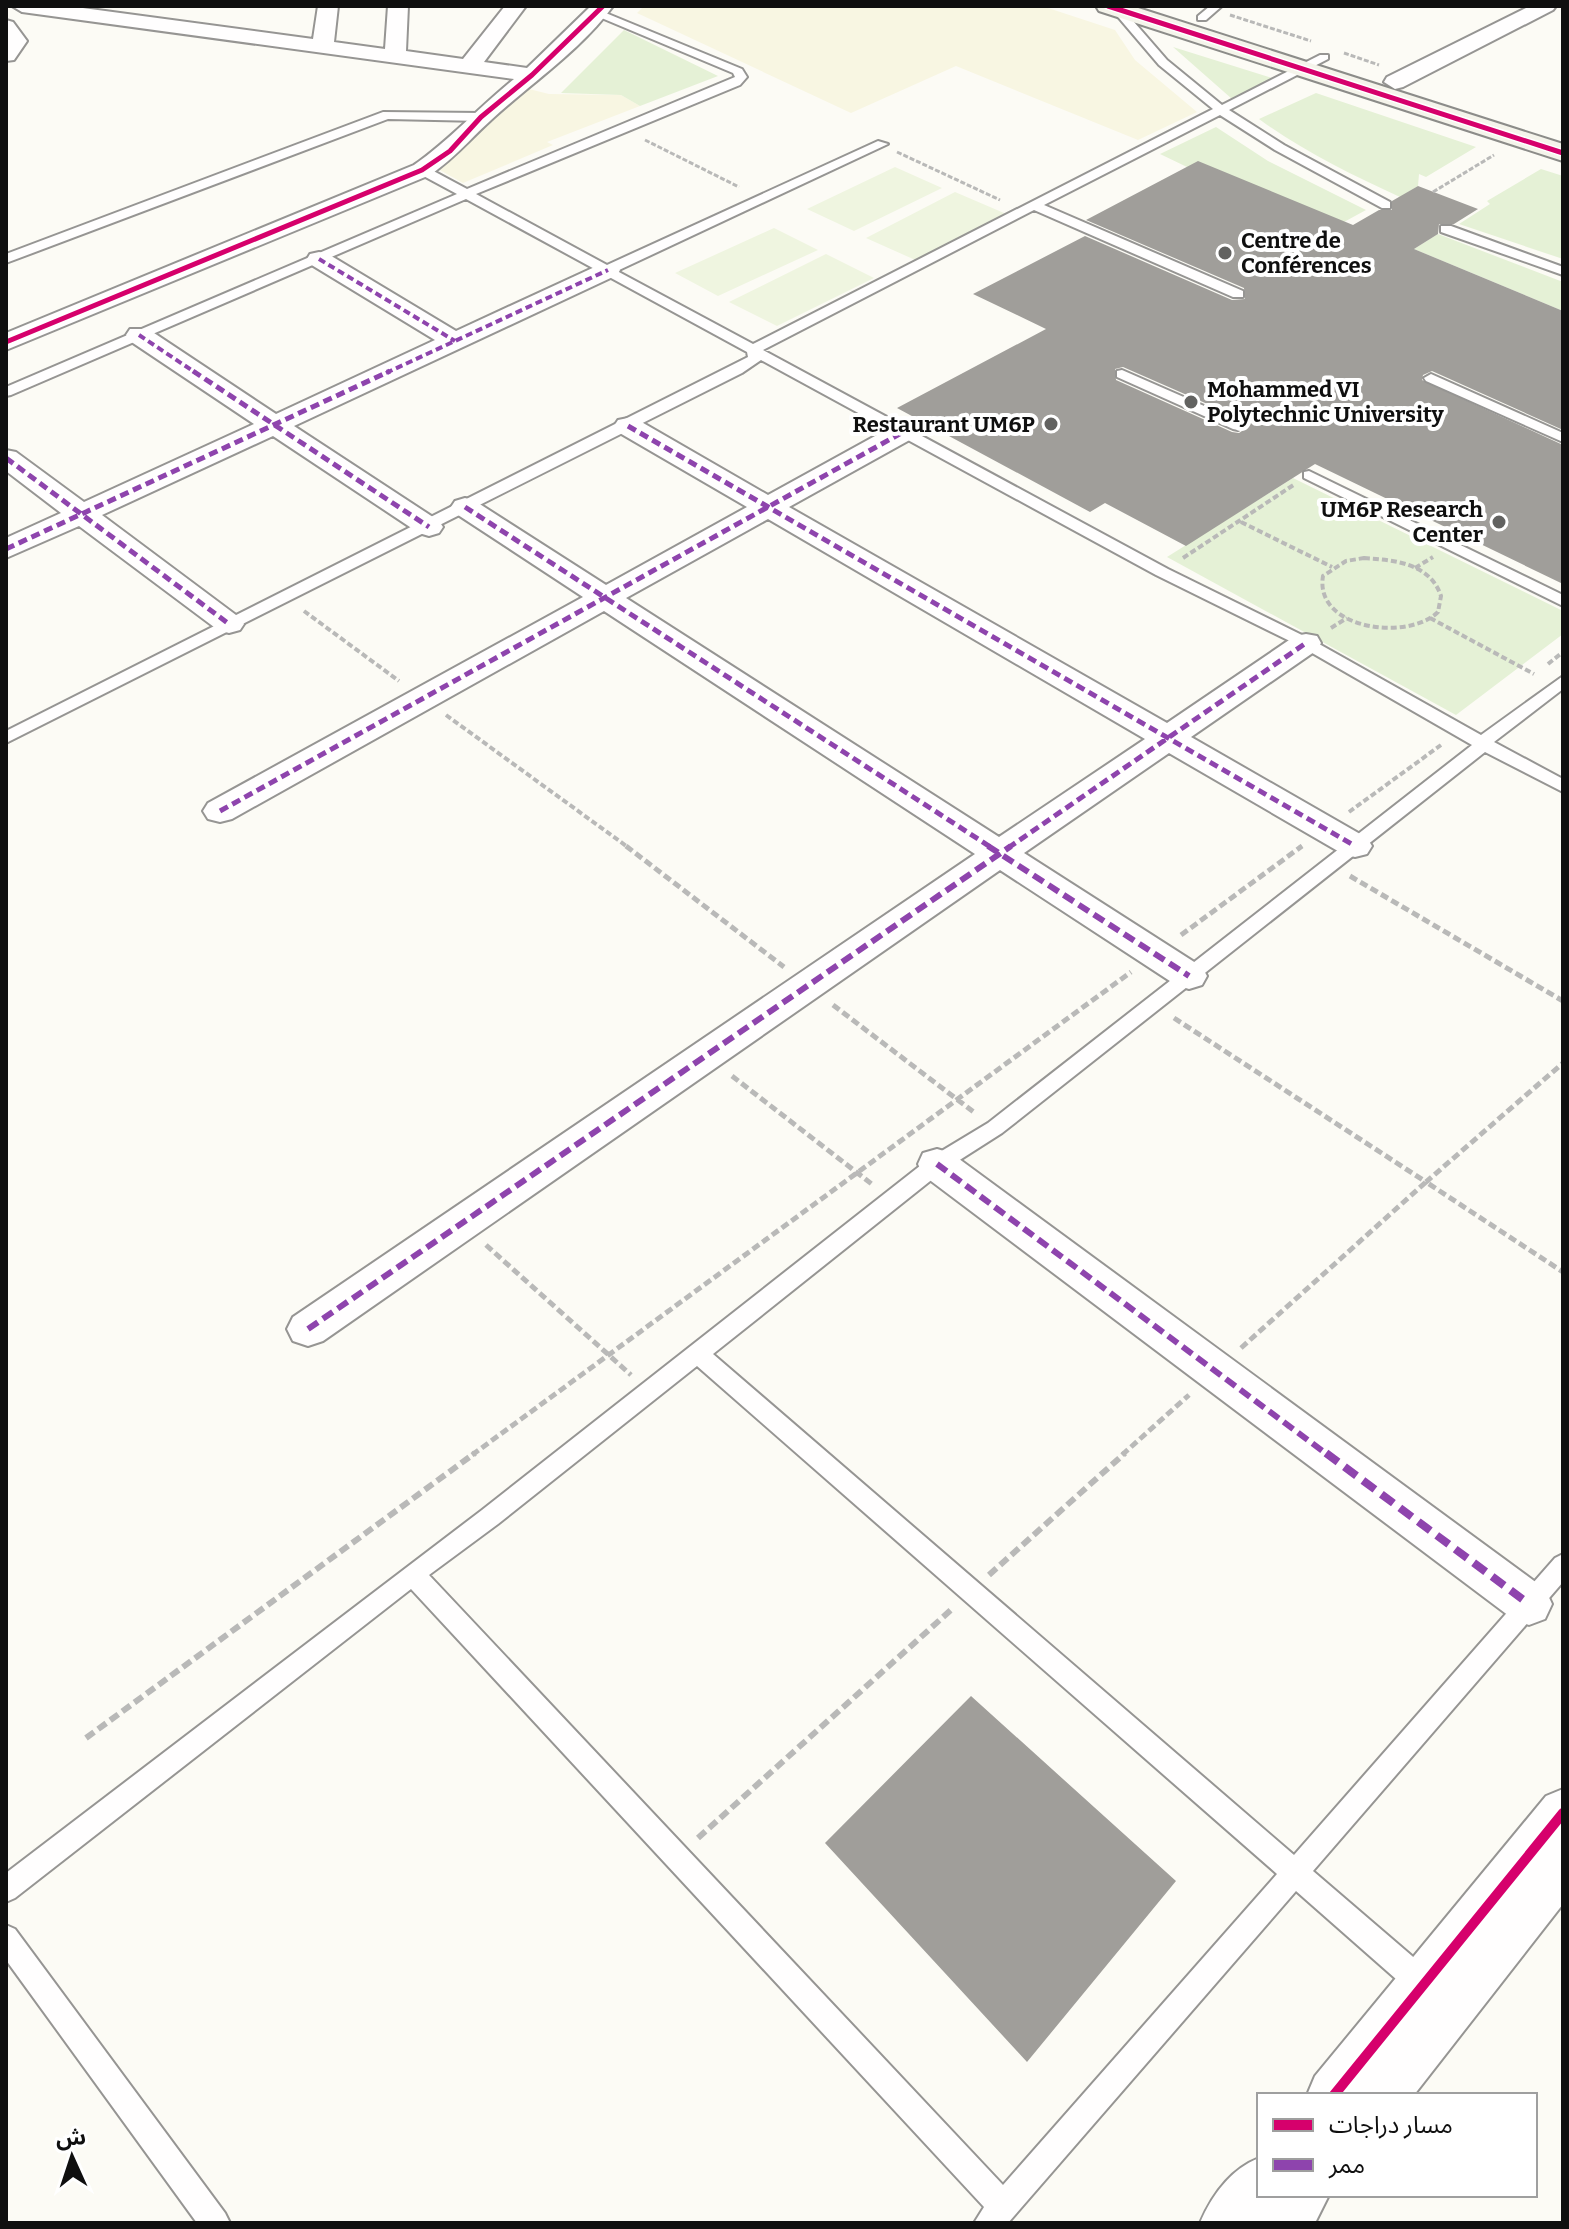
<svg xmlns="http://www.w3.org/2000/svg" width="1569" height="2229" font-family="Bitter,'Noto Sans Arabic',serif">
<style>
.farmland{fill:#f8f6e2}
.green{fill:#e5f1d6}
.pitch{fill:#eff5e0}
.building{fill:#a09e9a;fill-rule:evenodd}
.lines{fill:none;stroke-linecap:round;stroke-linejoin:round}
.lane-casing{stroke:#969593;stroke-width:4}
.street-casing{stroke:#969593;stroke-width:4}
.secondary-casing{stroke:#8c8c89;stroke-width:4}
.path-far3{stroke:#b9b9b8;stroke-width:3;stroke-dasharray:5 2;stroke-linecap:butt}
.path-far2{stroke:#b9b9b8;stroke-width:4;stroke-dasharray:6 3;stroke-linecap:butt}
.path-far1{stroke:#b9b9b8;stroke-width:5;stroke-dasharray:8 4;stroke-linecap:butt}
.path{stroke:#b9b9b8;stroke-width:6;stroke-dasharray:10 5;stroke-linecap:butt}
.lane{fill:#fffefe;fill-rule:evenodd}
.street{fill:#fffefe;fill-rule:evenodd}
.secondary{fill:#f5f4eb;fill-rule:evenodd}
.quiet-far3{stroke:#8e44ad;stroke-width:4;stroke-dasharray:7 4;stroke-linecap:butt}
.quiet-far2{stroke:#8e44ad;stroke-width:5;stroke-dasharray:9 5;stroke-linecap:butt}
.quiet-far1{stroke:#8e44ad;stroke-width:6;stroke-dasharray:12 6;stroke-linecap:butt}
.quiet{stroke:#8e44ad;stroke-width:8;stroke-dasharray:15 8;stroke-linecap:butt}
.cycleway-far1-casing{stroke:#fff;stroke-width:8}
.cycleway-casing{stroke:#fff;stroke-width:15}
.cycleway-far1{stroke:#d6006c;stroke-width:5}
.cycleway{stroke:#d6006c;stroke-width:10}
.poi-dot{fill:#626260;stroke:#fff;stroke-width:3}
.labels{text-anchor:middle;dominant-baseline:central;stroke-width:8;stroke-linejoin:round;paint-order:stroke}
.far-poi-label{font-size:22px;font-weight:bold;fill:#0f0f0f;stroke:#fff;text-anchor:start}
</style>
<rect width="100%" height="100%" fill="#fcfbf5"/>
<path class="farmland" d="M644,6h398l73,24 20,30 62,52 -59,28 -182,-74 -105,47 -214,-100z
M525,88l24,6 72,1 19,11 -93,36 6,3 -90,38 -25,-14z"/>
<path class="green" d="M624,30l94,46 -78,30 -19,-11 -60,-2z
M1173,47l112,35 -45,24z
M1316,93l160,54 -50,30 -7,-3 -1,12 -18,11c-50,-23 -97,-46 -141,-78z
M1216,127l52,34 98,49 -22,12 -157,-55 -27,-13z
M1541,169l22,7v83l-104,-35 31,-20 -3,-3z
M1438,234l125,48v29l-149,-62z
M1293,478l270,133v23l-107,81 -289,-158z"/>
<path class="pitch" d="M895,167l47,21 -88,43 -47,-22z
M955,192l56,24 -89,47 -56,-25z
M774,228l44,22 -100,46 -43,-23z
M826,254l48,24 -97,48 -48,-24z"/>
<path class="building" d="M1198,161l155,64 26,-15h13v-9l26,-15 60,23 -24,15h-15l-1,10 -24,15 149,62v119l-131,-59 -9,4 -1,5 141,65v139l-248,-120 -129,82 -81,-43 -15,9 -193,-104 149,-79 -73,-35 112,-58 147,64 13,-1 -1,-11 -158,-68zM1123,367l121,53 4,7 -9,6 -7,-1 -116,-52 -1,-11z
M971,1696l205,185 -149,181 -202,-219z"/>
<g class="lines">
<g class="lane-casing">
<path id="lane" d="M1210,6h12l-16,14h-8v-4z
M1113,7h8l46,53 55,45 98,-50h8v4l-99,51 55,35 106,57v6h-8l-107,-58 -55,-35 -176,90 199,86v6h-10l-199,-87 -271,140 405,219 144,71 169,95 82,-59v13l-69,53 69,37v13l-78,-40 -483,381 -58,37 -231,184 581,501 261,-297 8,-4v28l-250,289 120,103 4,10 -4,10 -10,4 -10,-4 -117,-103 -288,332h-34l10,-16 -573,-618 -396,309 -9,4v-29l476,-363 448,-352 58,-35 484,-378 -172,-99 -144,-71 -395,-215 -19,13 -736,370v-12l742,-374 -1,-5 -281,-153 -455,196 -5,1v-9l451,-193 -39,-21v-6h8l41,22 268,-112 -2,-4 -141,-59v-4l4,-1 146,60 5,8 -7,8 -264,109 131,71 271,-124 10,3 -271,127 136,73 460,-235 -54,-44 -46,-54zM697,1366l580,508 -274,311 -574,-610 69,-51z
M383,112l98,1 6,4 -6,4 -93,-2 -382,144v-9z
M1441,226h10l112,41v8l-122,-43z
M1122,370l121,53 2,3 -7,4 -5,-1 -116,-52v-6z
M1431,374l132,59v9l-137,-61 -2,-3z
M1309,471l254,124v11l-259,-128v-6z
M6,1925l9,4 210,284 5,10h-33l-191,-263z"/>
</g>
<g class="street-casing">
<path id="street" d="M12,6h56l245,33 5,-33h20l-4,36 51,7 3,-43h20l-2,45 57,8 42,-53h21l-42,56 43,6 64,-62h22c-32,44 -83,78 -123,115 -22,20 -34,36 -60,54l-424,175v-17l408,-168c36,-25 65,-58 100,-86l-492,-67z
M1530,6h26l-3,4 -150,77 -8,2 -11,-7 3,-5z
M6,20l7,2 14,19 -13,19 -8,1z
M319,252l9,2 128,77 143,-66h18l3,5 -3,5 -323,151 145,95 4,6 -4,6 -10,3 -10,-3 -146,-97 -171,79 138,103 4,6 -4,6 -11,3 -11,-3 -139,-104 -73,32v-20l55,-25 -55,-42v-21l10,2 68,50 170,-78 -124,-83 -4,-6 4,-6h18l128,85 159,-74 -125,-76 -3,-5 3,-5z
M628,418l10,2 130,75 127,-70 10,-2 10,2 4,6 -4,6 -126,70 378,216 128,-87 11,-2 11,2 4,7 -4,7 -126,87 176,101 5,8 -5,8 -12,3 -12,-3 -174,-101 -145,100 178,114 5,9 -5,9 -13,4 -13,-4 -176,-115 -677,471 -15,5 -15,-5 -6,-12 6,-12 682,-463 -371,-243 -372,208 -12,3 -12,-3 -5,-8 5,-8 375,-206 -128,-84 -4,-6 4,-6 10,-3 10,3 131,84 141,-78 -129,-75 -4,-6 4,-6zM768,519l377,220 -146,98 -373,-239z
M937,1149l14,4 594,436 7,15 -7,15 -16,6 -16,-6 -590,-444 -5,-11 5,-11z
M1563,1789v115l-149,191h-107l8,-19 231,-280z
M1259,2158v37h70l-14,28h-115c12,-28 31,-54 59,-65z"/>
</g>
<g class="secondary-casing">
<path id="secondary" d="M1096,6h36l431,138v17l-464,-150z"/>
</g>
<path class="path-far3" d="M1230,15l81,26
M1344,53l35,12
M645,140l94,47
M897,152l103,48
M1433,192l61,-37"/>
<path class="path-far2" d="M1241,522l91,45
M1183,558l112,-74
M1364,558c30,2 66,5 77,38l-3,16c-31,30 -124,17 -115,-36l23,-15z
M1415,568l18,-11
M304,611l95,70
M1430,618l104,56
M1331,628l16,-10
M1548,664l15,-12
M446,715l183,133
M1349,812l92,-67
M1299,848l3,-2"/>
<path class="path-far1" d="M626,846l158,121
M1350,876l213,125
M1181,935l121,-89
M833,1005l142,108
M1174,1018l252,164 137,-119
M732,1076l141,109
M486,1245l145,130
M1241,1348l185,-166 137,90
M472,1455l659,-483
M1122,1455l67,-60"/>
<path class="path" d="M989,1575l136,-122
M86,1738l389,-285
M698,1838l254,-229"/>
<use href="#lane" class="lane"/>
<use href="#street" class="street"/>
<use href="#secondary" class="secondary"/>
<path class="quiet-far3" d="M319,259l136,82
M139,335l57,38
M386,373l222,-103"/>
<path class="quiet-far2" d="M193,371l236,156
M628,426l727,420
M6,458l223,166
M465,507l527,341
M6,549l384,-178
M220,811l685,-380
M1008,848l298,-205"/>
<path class="quiet-far1" d="M988,846l201,130
M937,1164l391,291
M308,1329l703,-483"/>
<path class="quiet" d="M1326,1453l203,151"/>
<g class="cycleway-far1-casing">
<path id="cycleway-far1" d="M1108,6l455,147
M6,342l416,-172 28,-19 31,-34 51,-42 71,-69"/>
</g>
<g class="cycleway-casing">
<path id="cycleway" d="M1334,2095l229,-282"/>
</g>
<use href="#cycleway-far1" class="cycleway-far1"/>
<use href="#cycleway" class="cycleway"/>
</g>
<g class="poi-dot">
<circle cx="1225" cy="253" r="8"/>
<circle cx="1191" cy="402" r="8"/>
<circle cx="1051" cy="424" r="8"/>
<circle cx="1499" cy="522" r="8"/>
</g>
<g class="labels">
<g class="far-poi-label">
<text x="1241" y="240">Centre de<tspan x="1241" dy="25">Conférences</tspan></text>
<text x="1207" y="389">Mohammed VI<tspan x="1207" dy="25">Polytechnic University</tspan></text>
<text x="1035" y="424" text-anchor="end">Restaurant UM6P</text>
<text x="1483" y="509" text-anchor="end">UM6P Research<tspan x="1483" dy="25">Center</tspan></text>
</g>
</g>
<rect width="1569" height="2229" fill="none" stroke="#0f0f0f" stroke-width="16"/>
<rect x="1257" y="2093" width="280" height="104" fill="#ffffff" stroke="#9f9f9f" stroke-width="2"/>
<rect x="1273" y="2119" width="40" height="12" fill="#d6006c" stroke="#9f9f9f" stroke-width="2"/>
<text x="1329" y="2133" font-size="24" fill="#0f0f0f">مسار دراجات</text>
<rect x="1273" y="2159" width="40" height="12" fill="#8e44ad" stroke="#9f9f9f" stroke-width="2"/>
<text x="1329" y="2173" font-size="24" fill="#0f0f0f">ممر</text>
<g transform="translate(72 2157) rotate(357)" stroke="#ffffff" stroke-width="6" paint-order="stroke">
<path d="M0-6L14 30L0 20L-14 30Z" fill="#0f0f0f"/>
<text y="-12" font-size="22" font-weight="bold" text-anchor="middle" fill="#0f0f0f">ش</text>
</g>
</svg>
